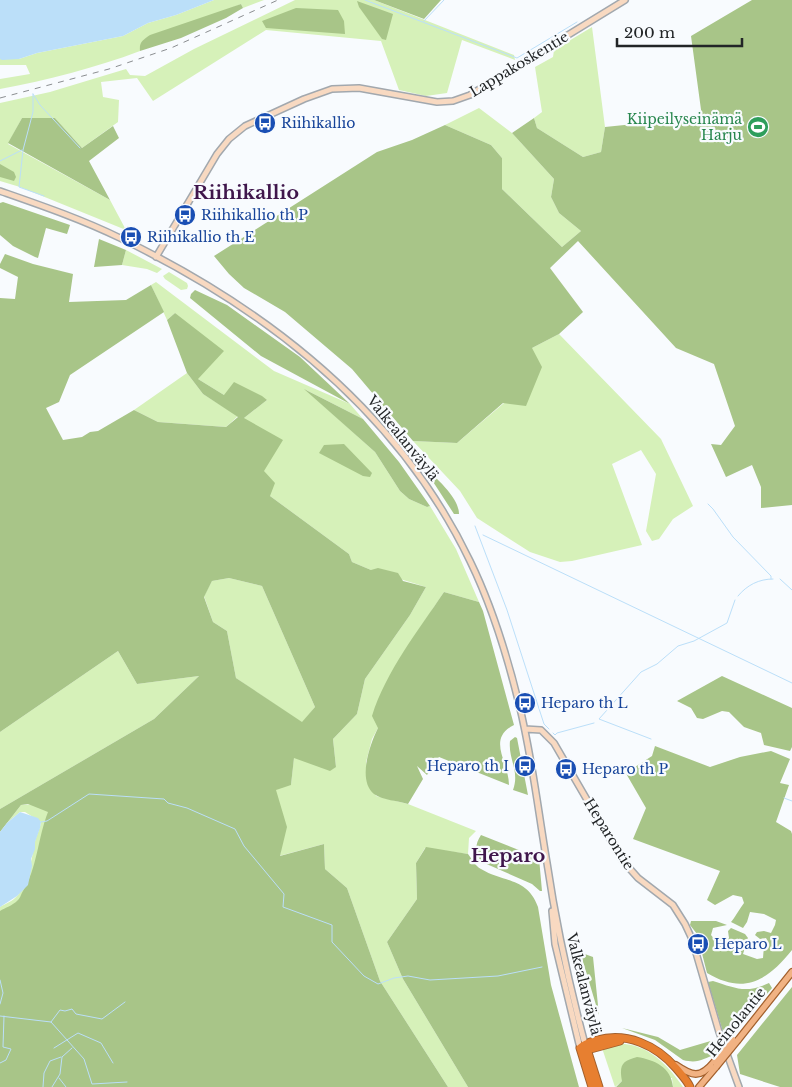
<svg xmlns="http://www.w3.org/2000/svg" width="792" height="1087" font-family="'Libre Baskerville',serif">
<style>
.green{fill:#d6f1b9}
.forest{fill:#a8c588;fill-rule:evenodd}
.water{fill:#bbdff9}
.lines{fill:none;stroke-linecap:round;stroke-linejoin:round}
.stream{stroke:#bbdff9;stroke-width:1}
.secondary-casing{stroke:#a2a8ae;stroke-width:8}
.primary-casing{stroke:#a2602d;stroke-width:8}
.highway-casing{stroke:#a2602d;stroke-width:9}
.secondary{stroke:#f8d9c1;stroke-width:5}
.primary{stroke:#f1b283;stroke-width:5.5}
.highway{stroke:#e77f30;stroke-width:7}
.rail{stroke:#8b8e91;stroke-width:1;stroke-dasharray:6 6;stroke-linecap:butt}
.primary-bridge-casing{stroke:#a2602d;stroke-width:8;stroke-linecap:butt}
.primary-bridge{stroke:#f1b283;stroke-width:5.5}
.labels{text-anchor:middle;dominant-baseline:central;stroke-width:4.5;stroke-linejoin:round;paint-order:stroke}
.street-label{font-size:14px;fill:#222527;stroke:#f8fbfe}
.leisure-label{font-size:14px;fill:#27864d;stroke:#f8fbfe;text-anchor:end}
.transit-label{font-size:14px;fill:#164399;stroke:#f8fbfe;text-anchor:start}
.district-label{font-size:19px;font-weight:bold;fill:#3f164b;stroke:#f8fbfe}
</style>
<rect width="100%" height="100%" fill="#f8fbfe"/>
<path class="green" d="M214,0h50l-21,8 -2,-4 -101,43v4c-45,17 -92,29 -140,38v-10l30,-5 -4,-9h-26v-6h19l18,-6 86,-17 25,-13 28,-8z
M295,0h79l140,55 1,5 -53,-20 -15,53 -21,3 -27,-6 -18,-49 -115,-11 -113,71 -16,-23 -36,4 2,15 16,3 -1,22 -36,26 -27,-30h-33l-14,26 102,56 16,30 -106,-43 -20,-6v-78l50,-11 76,-23 4,6 15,1 49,-27z
M592,27l13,100 -4,25 -18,5 -46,-29 -3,-10 8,-6 -7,-45 18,-10 1,-7z
M479,108l33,25 42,46 -3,18 8,16 22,18 -19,16 -60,-58v-31l-11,-13 -46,-20z
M126,250l36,19 -5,4 -10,-4 -25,-4z
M169,272l18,11 1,3 -1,3 -6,1 -16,-11 -2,-3z
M156,282l118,89 76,33 13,15 -57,-29 69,62 25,39 9,8 18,8 3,-1 26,43 23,53 -35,-10 -42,63 -24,73 -6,11 -6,23 10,34 32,8 68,27 -7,7 -1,16 -43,-6 -9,15 1,36 -30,43 16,37 65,108h-20l-68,-106 -33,-93 -22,-19 -1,-25 -45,12 2,-4 -281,126v-71c5,-3 13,-6 17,-11 10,-10 16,-42 18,-55 2,-7 5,-12 6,-19l-16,-10h-5l-13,11 14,-18 270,-20 3,-28 42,10 -3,-28 24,-25 8,-35 45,-64 16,-28 -55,-17 -19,-8 -3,-8 -79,-58 -6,-25 -20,-53 23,-18 -43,-5 -26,-16 -23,-66 -8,7 -16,-35z
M559,334l102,105 32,67 -20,13 -14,20 -7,2 -6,-10 10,-57 -15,-24 -29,14 30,81 -70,16 -12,1 -30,-10 -53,-34 -17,-27 -47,-50 44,2 47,-40 28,-55z
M187,373l16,21 35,22 -12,11 -68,-5 -24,-12z
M229,578l33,8 53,121 -13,16 -66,-45 -9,-47 -14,-9 -9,-26 8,-15z
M118,651l19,33 62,-8 -45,43 -154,90v-77z
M616,1044c30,-2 51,20 67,43h-10l-1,-9 -50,3 -7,6 -13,-39z"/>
<path class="forest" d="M374,0h67l-17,19z
M752,0h40v505l-31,3v-21l-9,-22 -26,12 -15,-33 10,1 14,-19 -21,-62 -38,-16 -98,-107 -28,27 33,44 -24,22 -27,14 10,19 -16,39 -23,-3 -46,40 -44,-2 -61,-72 -67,-57 -41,-24 -15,-14 -15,-18 163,-104 35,-12 33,-15 46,20 11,13v31l60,58 19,-16 -22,-18 -8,-16 3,-18 -42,-46 22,-15 3,10 46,29 18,-5 4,-25 97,-10 -11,-81z
M357,1l36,13 -7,26 -4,-1 -23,-32z
M241,4l2,4 -17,10 -45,20 -41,13c-1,-9 3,-11 10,-16z
M296,8l42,2 6,11 1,13 -79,-6 -4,-7z
M22,118h33l27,30 31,-22 6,12 -30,23 21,39 -102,-57z
M0,164l14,8 2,5 -2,4 -14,-4z
M3,202l67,23 -3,9 -21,-6 -8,30 -3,-1 -22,-11 -13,-11v-32z
M99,239l27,11 -4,15 -28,2z
M5,254l28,10 40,10 -4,28 57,-2 25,-15 13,27 -94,63 -11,27 -13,6 17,32 19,-3 8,-5 8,-1 36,-21 24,12 68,5 12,-10 -35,-23 -16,-21 -20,-53 8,-7 49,38 -26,28 26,16 10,-13 28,14 5,4 -23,18 39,22 -19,31 11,12 -5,13 79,58 3,8 19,8 7,-2 20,5 5,8 23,6 -16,28 -45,64 -8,35 -24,25 3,28 -6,4 -36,-13 -3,27 -15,5 11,37 -7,29 44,-12 1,25 22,19 33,93 68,106h-448v-176c5,-3 13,-6 17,-10 3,-2 4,-7 6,-10 14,-22 15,-54 25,-79l-20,-8 -7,1 -21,27v-23l154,-90 45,-43 -62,8 -19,-33 -118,81v-434l15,1 3,-22 -18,-9v-4zM229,578l33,8 53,121 -13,15 -66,-44 -9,-47 -14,-9 -9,-25 8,-16z
M195,290l32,15 73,52 50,47 -89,-48 -71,-58 1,-4z
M304,389l59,30 36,43 31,44 -3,1 -18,-8 -9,-8 -25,-39z
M344,444l28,29 -2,4 -7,-1 -44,-23 5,-8z
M431,473c10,10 28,26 28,41h-5l-26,-40z
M444,592l35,10 4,9 31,114c-28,14 -5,37 -5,60l-70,-28 -12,18 -10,-9 6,13 -15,25c-9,-3 -26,-4 -34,-10 -17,-14 -4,-50 4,-66l-6,-12c14,-45 46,-85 72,-124z
M722,676l70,32v39l-2,4 -26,-6 -3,-12 -17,-6 -15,-15 -7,-1 -19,8 -6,-1 -6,-10 -14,-7z
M515,737l2,1 11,57 -15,-5c7,-19 -5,-31 -3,-49z
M655,746l55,21 30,-10 31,-6 19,8 -10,24 9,2 -13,37 15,9 1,3v116c-25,31 -48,45 -85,23l-10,-39 -7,-9 1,-4h25l11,4 -14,3 -2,7 4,5 10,1 4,-3 -1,-7 3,-3 14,6 3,4 -5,16 14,5 6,-1 1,-13 4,-3 -2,-4 -6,1 -5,-4 2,-3 7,-1 7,2 4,-8 1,-5 -12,-6 -14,-2 -3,10 -4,6 -12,-6c3,-3 9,-14 13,-19l-2,-6 -9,-2 -18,10 -8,-5 13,-29 -87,-32 13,-31 -22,-38 11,-3 17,-11z
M481,835l58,23 3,33h-2l-8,-7 -50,-22c-8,-9 -7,-18 -1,-27z
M426,847l42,7c4,5 7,12 13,15 23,14 46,8 57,38l13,78 28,102h-111l-65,-108 -16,-37 30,-43 -1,-36z
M582,953l11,4 6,58 -18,-60z
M713,981c22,7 33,13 56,2l3,5 -46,54 -18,-60z
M792,987v100h-12l-40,-13 -3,-19z
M622,1028l36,9 22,13 34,-10 3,8 -1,6c-13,5 -18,10 -33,6l-28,-20z
M637,1057c18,3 34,10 36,30h-57l6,-6c-3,-16 0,-20 15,-24z"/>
<path class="water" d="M0,0h214l-38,15 -28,8 -25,13 -86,17 -18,6 -17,1 -2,-1z
M20,812l18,6 3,4 -1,6 -5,14v7l-4,10 1,7 -4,19 -11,11 -17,11v-75l7,-9z"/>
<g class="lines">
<path class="stream" d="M365,0l152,58 60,-36
M424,21l20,-21
M33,94v18l-10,38 -4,37 25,9
M33,94l7,11 40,43
M0,161l22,-11
M708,504l5,5 20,28 38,39v3
M475,526l32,84 37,114 5,5
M483,535l309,148
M780,579l12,11
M738,596c9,-11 21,-17 35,-17
M553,733l2,2 2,-2 37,-10
M651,739l-52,-20 42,-47 16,-8 21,-18 16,-5 33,-18 8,-23
M784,798l8,3
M41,822l6,-1 42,-27 75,5 4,4 19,5 48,21 9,17 40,48 -1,13 49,18v17l32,34 14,8 16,-6 14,-2 22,4 68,-4 44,-9
M0,980l3,13 -3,11
M0,1016l51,6 33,37 8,25 35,-2
M51,1022l9,-12 5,1 7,-2 4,5 26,5 23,-17
M54,1048l24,-15 23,10 12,20
M0,1063l6,-3 5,-11 -8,-2 1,-31
M59,1078l7,9
M43,1087l1,-14 6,-12 11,-4
M52,1087l8,-13 2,-17 10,-9"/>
<g class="secondary-casing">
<path id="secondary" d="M0,191c40,14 81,28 120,47 147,71 278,173 350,323 22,45 37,94 49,143 13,52 19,106 28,159 9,61 22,121 38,181
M156,257l61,-103 12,-15 16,-13 59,-27 28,-10 27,-1 78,14 16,-1 17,-6 155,-95
M525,729l16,1 13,13 68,117 16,18 35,27 12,19 7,15 27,93 20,55
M552,911l3,33 25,104"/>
</g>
<g class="primary-casing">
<path id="primary" d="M738,1040l54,-68
M676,1065c16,11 24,14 38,-3
M699,1087l17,-20"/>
</g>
<g class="highway-casing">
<path id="highway" d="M586,1046l13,41
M580,1048c5,-5 10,-6 17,-8 30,-8 59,5 79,28 5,6 11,12 14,19
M580,1048l7,2 33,-9
M580,1048l12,39"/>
</g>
<use href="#secondary" class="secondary"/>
<use href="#primary" class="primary"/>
<use href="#highway" class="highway"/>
<path class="rail" d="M0,98l109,-29 62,-21 107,-48"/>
<g class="primary-bridge-casing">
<path id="primary-bridge" d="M714,1062l19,-22
M716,1067l22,-27"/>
</g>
<use href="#primary-bridge" class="primary-bridge"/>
</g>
<defs>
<g id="bus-disc" transform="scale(1.125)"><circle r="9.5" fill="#1a4fb4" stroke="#f8fbfe"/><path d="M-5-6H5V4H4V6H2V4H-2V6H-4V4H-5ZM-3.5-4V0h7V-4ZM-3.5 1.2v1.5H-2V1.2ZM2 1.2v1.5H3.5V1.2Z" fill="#fff"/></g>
<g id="stadium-disc" transform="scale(1.125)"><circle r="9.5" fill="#2e9e5b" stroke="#f8fbfe"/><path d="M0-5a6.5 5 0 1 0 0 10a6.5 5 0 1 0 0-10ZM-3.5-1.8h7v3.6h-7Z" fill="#fff"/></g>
</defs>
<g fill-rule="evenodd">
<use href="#bus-disc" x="265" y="123"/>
<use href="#stadium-disc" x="758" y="127"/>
<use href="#bus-disc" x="185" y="215"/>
<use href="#bus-disc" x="131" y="237"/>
<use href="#bus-disc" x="525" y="703"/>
<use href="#bus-disc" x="525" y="766"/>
<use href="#bus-disc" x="566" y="769"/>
<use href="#bus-disc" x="698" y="944"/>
</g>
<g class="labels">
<g class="street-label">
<text transform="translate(519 64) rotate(-31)">Lappakoskentie</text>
<text transform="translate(403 438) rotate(51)">Valkealanväylä</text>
<text transform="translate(609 834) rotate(58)">Heparontie</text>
<text transform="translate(584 984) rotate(76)">Valkealanväylä</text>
<text transform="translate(736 1022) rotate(-51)">Heinolantie</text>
</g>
<g class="leisure-label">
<text x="742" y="119">Kiipeilyseinämä<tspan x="742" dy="16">Harju</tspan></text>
</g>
<g class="transit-label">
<text x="281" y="123">Riihikallio</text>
<text x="201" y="215">Riihikallio th P</text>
<text x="147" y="237">Riihikallio th E</text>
<text x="541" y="703">Heparo th L</text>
<text x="509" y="766" text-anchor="end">Heparo th I</text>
<text x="582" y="769">Heparo th P</text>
<text x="714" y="944">Heparo L</text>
</g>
<g class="district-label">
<text x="246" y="192">Riihikallio</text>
<text x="508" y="855">Heparo</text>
</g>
</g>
<path d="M617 38v8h125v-8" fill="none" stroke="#222527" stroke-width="2.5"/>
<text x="624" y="38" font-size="15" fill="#222527" stroke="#f8fbfe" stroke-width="4" paint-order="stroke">200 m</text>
</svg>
